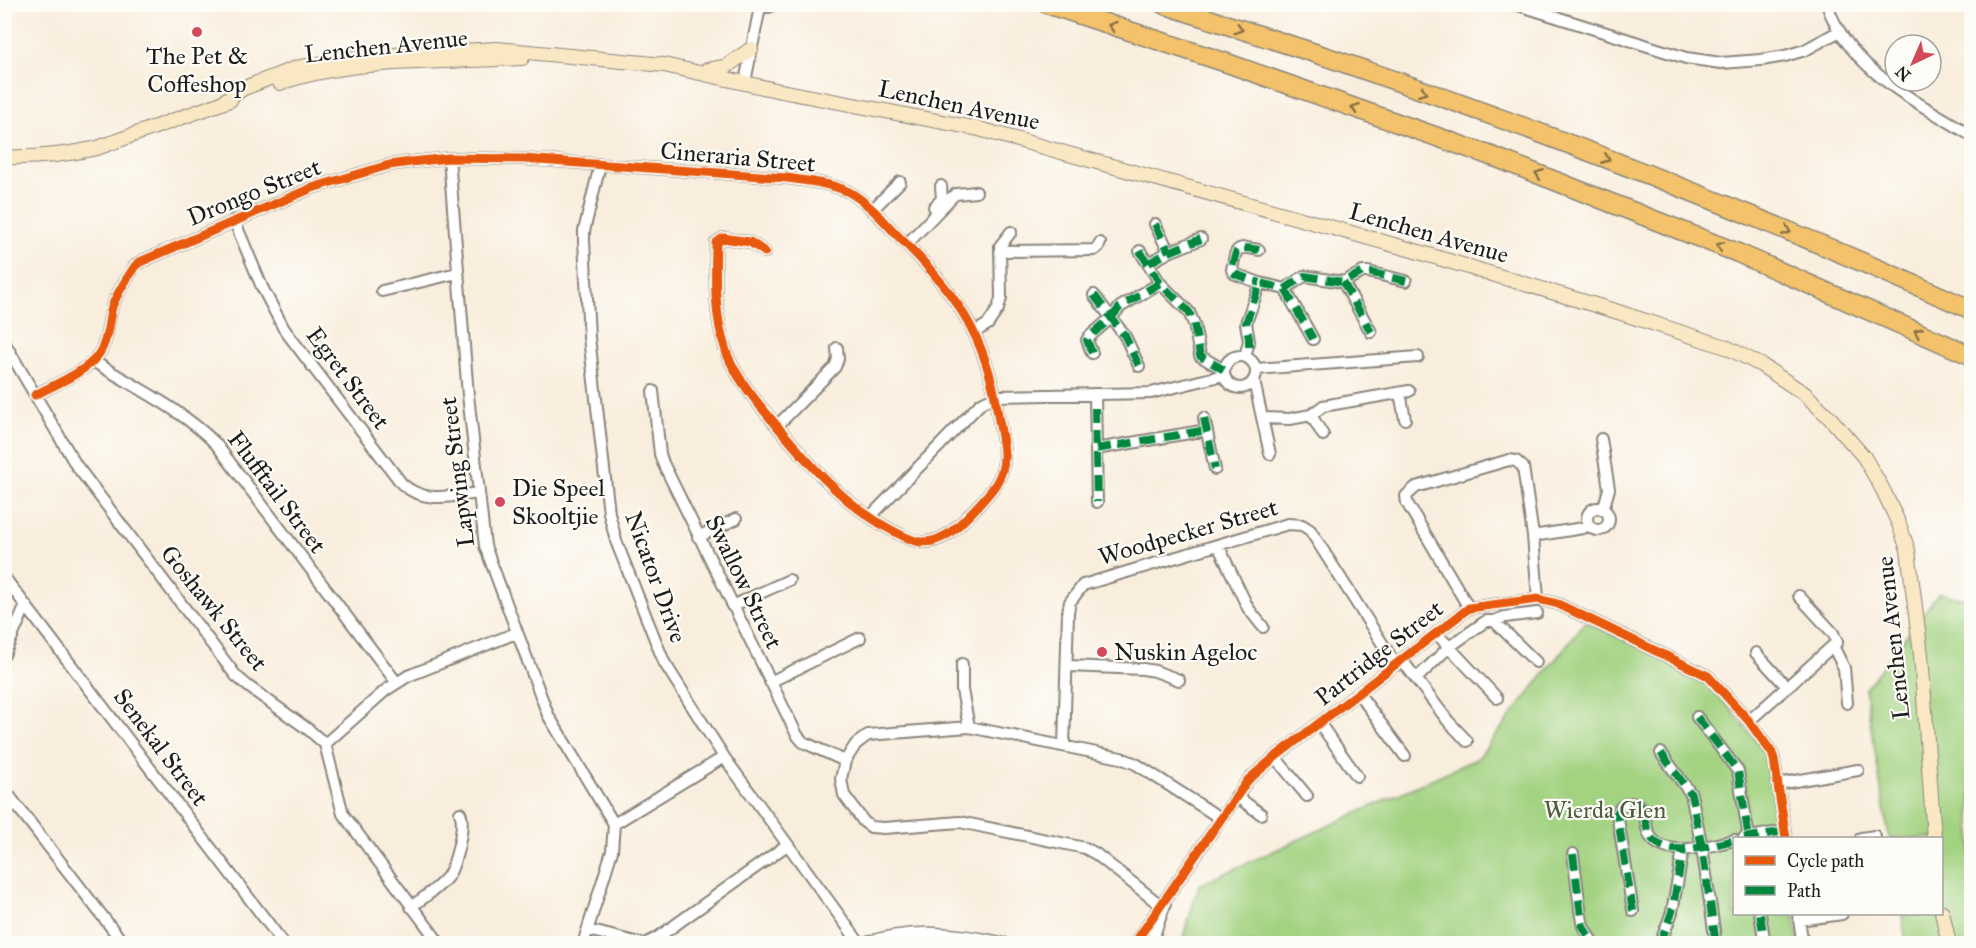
<svg xmlns="http://www.w3.org/2000/svg" width="1976" height="948" font-family="'IM FELL Great Primer',serif">
<style>
.green{fill:#a3d281;stroke:#60774e;stroke-width:1.5}
.lines{fill:none;stroke-linecap:round;stroke-linejoin:round}
.minor-casing{stroke:#8a857c;stroke-width:14}
.tertiary-casing{stroke:#8a857c;stroke-width:15}
.secondary-casing{stroke:#8a857c;stroke-width:16}
.motorway-casing{stroke:#8a857c;stroke-width:21}
.minor{stroke:#fff;stroke-width:10}
.tertiary{stroke:#fff;stroke-width:12}
.secondary{stroke:#fae7c3;stroke-width:14}
.motorway{stroke:#f3c26a;stroke-width:18}
.quiet{stroke:#00873e;stroke-width:8;stroke-dasharray:15 8;stroke-linecap:butt}
.cycleway-casing{stroke:#fdfcf7;stroke-width:13}
.cycleway{stroke:#e8590c;stroke-width:9}
.oneway{stroke:#886f43}
.poi-dot{fill:#d1495b;stroke:#fdfcf7;stroke-width:2}
.labels{text-anchor:middle;dominant-baseline:central;stroke-width:4.5;stroke-linejoin:round;paint-order:stroke}
.street-label{font-size:24px;fill:#1c1c1c;stroke:#fdfcf7}
.poi-label{font-size:24px;fill:#1c1c1c;stroke:#fdfcf7;text-anchor:start}
.park-label{font-size:24px;fill:#4b5c3f;stroke:#fdfcf7}
</style>
<rect width="100%" height="100%" fill="#fdfcf7"/>
<filter id="ink" filterUnits="userSpaceOnUse"><feTurbulence type="fractalNoise" baseFrequency=".0167" numOctaves="2"/><feDisplacementMap in="SourceGraphic" scale="12" xChannelSelector="R" yChannelSelector="G"/><feConvolveMatrix kernelMatrix="1 2 1 2 8 2 1 2 1" color-interpolation-filters="sRGB"/></filter>
<filter id="wash" filterUnits="userSpaceOnUse"><feTurbulence type="fractalNoise" baseFrequency=".008" numOctaves="4" result="noise"/><feDisplacementMap in="SourceGraphic" scale="24" xChannelSelector="R" yChannelSelector="G"/><feGaussianBlur stdDeviation="1.35" result="paint"/><feColorMatrix in="noise" values="0 0 0 0 0 0 0 0 0 0 0 0 0 0 0 0 0 1.4 0 .05"/><feComposite in="paint" operator="in"/></filter>
<g filter="url(#wash)">
<rect width="100%" height="100%" fill="#f9eedd"/>
<path class="green" d="M1939,593l32,7v343h-65l-4,-29h40v-76h-53l-24,-149z
M1585,622l120,55 65,82 13,79h-49v76h60l5,30h-618l18,-59 279,-127z"/>
</g>
<g filter="url(#ink)">
<g class="lines">
<g class="minor-casing">
<path id="minor" d="M1515,4l171,54 35,5 40,-3 24,-4 20,-6 33,-18
M1827,4c21,66 90,97 145,132
M755,5l14,2 6,-3
M745,82l15,-75
M449,158l19,237 17,151 63,169 66,109
M600,165l-16,66v10l5,96 20,176 7,28 48,121 60,95 136,187
M934,207l8,-8 -1,-13
M872,210l28,-28
M234,220l28,67 22,42 118,155c23,20 48,12 77,9
M1155,224l14,28
M907,244l45,-47 4,-3 20,-2
M1259,250c-24,-5 -23,-2 -27,20l3,4 25,9
M1000,251l94,-1 4,-3 2,-4
M1140,251l20,32 29,29 5,12 6,32 24,14
M1149,263l20,-11 32,-13
M1343,282l28,50
M1285,289l28,50
M382,291l75,-18
M1094,295l31,41 14,30
M975,332l13,-8 10,-15 3,-11 -1,-52 11,-14
M4,342l72,123 160,211 13,11 60,43 16,14 18,70 97,130
M1092,353l-5,-13 2,-3 22,-19 9,-11 40,-24
M1224 372a16 16 0 1 1 32 0a16 16 0 1 1-32 0Z
M1245,357l4,-16 -3,-18 14,-40 25,6 19,-13 39,6 20,-10h5l38,9
M93,361c40,25 90,49 123,83l181,239
M1256,369l162,-12
M1254,381l16,73
M653,391l7,63 3,9 134,272 6,7 42,19
M1400,393l5,26
M1095,394l2,108
M35,395c19,-10 51,-23 63,-40 10,-13 10,-33 14,-48 5,-15 15,-28 23,-41l5,-4 172,-74 77,-23 22,-3 38,-4 75,1 263,19c20,3 43,5 62,14 18,10 33,27 47,42 57,55 91,101 102,181 2,13 6,27 6,40 1,23 -14,38 -29,54 -15,15 -29,33 -52,33 -10,0 -17,-5 -26,-9 -36,-18 -67,-46 -94,-77 -23,-27 -66,-72 -77,-105 -12,-36 -11,-71 -10,-108l7,-5 27,4 15,10
M1311,415l12,20
M1204,418l11,51
M1262,418l28,1 21,-4 12,-9 86,-15
M777,426l58,-59 3,-8 -1,-11
M1601,439l8,50 -6,21
M1096,449l111,-19
M1587 519a11 11 0 1 1 22 0a11 11 0 1 1-22 0Z
M870,517l111,-114 15,-7 155,-3 73,-18
M1533,536l50,-8 5,-3
M698,537l38,-18
M1218,545l30,63 15,19
M4,577l280,367
M732,606l57,-26
M1469,608l-62,-105 -1,-7 10,-9 93,-27 7,1 7,6 10,69 5,63
M1494,621l11,-4 32,-4
M1436,633l61,65
M1833,646l11,22 3,35
M1756,653l31,34
M4,655l22,-50
M1402,660l46,61 19,20
M962,664v26l7,37
M1068,666l75,3 12,2 24,9
M1417,678l32,-31 37,-26h8l42,41
M770,682l90,-44
M1359,694l46,62
M1697,717l41,54 11,67
M1749,721l88,-79 -4,-9 -34,-37
M1320,724l37,52
M325,744l61,-54 22,-14 108,-43
M1064,746l4,-134 2,-10 13,-17 205,-61 14,1 8,5 86,135
M1661,753l30,41 11,53 14,97
M1275,757l32,39
M1778,784l80,-14
M4,789l120,155
M1236,796l25,18
M1744,838l41,-7
M1861,838l14,-2
M1573,854l8,62 2,10 10,18
M411,907c12,-9 28,-19 37,-31 7,-11 18,-51 12,-63
M1164,908l-68,-54 -11,-6 -125,-26 -76,6 -13,-1 -7,-5 -20,-27 -3,-16 4,-18 11,-17 12,-9 101,-8 152,31 15,6 84,54
M1633,911l-16,-98c6,-11 17,-13 26,-4 2,8 3,20 7,27 15,24 63,9 84,4
M1760,914l5,30
M1798,914l5,30
M1799,920l43,-6
M588,930l55,14
M583,944l29,-93 2,-27 110,-67
M645,944l12,-6 130,-93
M1134,944l114,-164 27,-23 194,-149 69,-9 20,5 150,72 41,45 23,32 2,6 12,79
M1151,944l14,-40
M1660,944l12,-32 11,-62"/>
</g>
<g class="tertiary-casing">
<path id="tertiary" d="M864,944c47,-16 93,-11 141,0"/>
</g>
<g class="secondary-casing">
<path id="secondary" d="M707,70l20,-4 24,-17
M280,83c75,-26 163,-20 242,-25
M221,103l23,-15 52,-20 62,-11 139,-8 167,16 112,25 203,39 433,121 203,61 111,36 35,18 44,29 25,24 34,39 19,33 16,34 9,26 13,105 13,183
M4,157c32,1 62,-2 93,-9l133,-48
M1942,912l7,32"/>
</g>
<g class="motorway-casing">
<path id="motorway" d="M1047,4l180,59 270,95 241,95 234,103
M1163,4c54,18 109,35 164,53 218,74 434,159 645,253"/>
</g>
<use href="#minor" class="minor"/>
<use href="#tertiary" class="tertiary"/>
<use href="#secondary" class="secondary"/>
<use href="#motorway" class="motorway"/>
<path class="quiet" d="M1155,224l14,28
M1259,250c-24,-5 -23,-2 -27,20l3,4 25,9
M1140,251l20,32 29,29 5,12 6,32 24,14
M1149,263l20,-11 32,-13
M1343,282l28,50
M1285,289l28,50
M1094,295l31,41 14,30
M1249,347v-8l-3,-16 14,-40 25,6 19,-13 39,6 20,-10h5l38,9
M1092,353l-5,-13 2,-3 22,-19 9,-11 40,-24
M1095,408l2,94
M1204,418l11,51
M1096,449l111,-19
M1697,717l41,54 11,67
M1661,753l30,41 11,53 14,97
M1744,838l41,-7
M1573,854l8,62 2,10 10,18
M1633,911l-16,-98c6,-11 17,-13 26,-4 2,8 3,20 7,27 15,24 63,9 84,4
M1760,914l5,30
M1660,944l12,-32 11,-62"/>
<g class="cycleway-casing">
<path id="cycleway" d="M35,395c19,-10 51,-23 63,-40 10,-13 10,-33 14,-48 5,-15 15,-28 23,-41l5,-4 172,-74 77,-23 22,-3 38,-4 75,1 263,19c20,3 43,5 62,14 18,10 33,27 47,42 57,55 91,101 102,181 2,13 6,27 6,40 1,23 -14,38 -29,54 -15,15 -29,33 -52,33 -10,0 -17,-5 -26,-9 -36,-18 -67,-46 -94,-77 -23,-27 -66,-72 -77,-105 -12,-36 -11,-71 -10,-108l7,-5 27,4 15,10
M1134,944l114,-164 27,-23 194,-149 69,-9 20,5 150,72 41,45 23,32 2,6 12,79"/>
</g>
<use href="#cycleway" class="cycleway"/>
</g>
<defs><path id="oneway-chevron" d="M-2-3.5L2.5 0L-2 3.5" fill="none" stroke-width="1.6" stroke-linecap="round" stroke-linejoin="round" transform="scale(1.5)"/></defs>
<g class="oneway">
<use href="#oneway-chevron" transform="translate(1112 26) rotate(-162)"/>
<use href="#oneway-chevron" transform="translate(1239 29) rotate(18)"/>
<use href="#oneway-chevron" transform="translate(1423 92) rotate(20)"/>
<use href="#oneway-chevron" transform="translate(1355 108) rotate(-161)"/>
<use href="#oneway-chevron" transform="translate(1606 159) rotate(22)"/>
<use href="#oneway-chevron" transform="translate(1539 174) rotate(-159)"/>
<use href="#oneway-chevron" transform="translate(1787 231) rotate(22)"/>
<use href="#oneway-chevron" transform="translate(1720 246) rotate(-159)"/>
<use href="#oneway-chevron" transform="translate(1918 332) rotate(-156)"/>
</g>
</g>
<g class="poi-dot">
<circle cx="197" cy="32" r="6"/>
<circle cx="500" cy="502" r="6"/>
<circle cx="1102" cy="652" r="6"/>
</g>
<g class="labels">
<g class="street-label">
<text transform="translate(386 46) rotate(-6)">Lenchen Avenue</text>
<text transform="translate(959 105) rotate(12)">Lenchen Avenue</text>
<text transform="translate(738 157) rotate(5)">Cineraria Street</text>
<text transform="translate(254 192) rotate(-22)">Drongo Street</text>
<text transform="translate(1429 233) rotate(16)">Lenchen Avenue</text>
<text transform="translate(348 378) rotate(53)">Egret Street</text>
<text transform="translate(457 472) rotate(-97)">Lapwing Street</text>
<text transform="translate(277 492) rotate(53)">Flufftail Street</text>
<text transform="translate(1188 532) rotate(-16)">Woodpecker Street</text>
<text transform="translate(656 577) rotate(70)">Nicator Drive</text>
<text transform="translate(744 582) rotate(64)">Swallow Street</text>
<text transform="translate(214 608) rotate(51)">Goshawk Street</text>
<text transform="translate(1893 638) rotate(-96)">Lenchen Avenue</text>
<text transform="translate(1379 653) rotate(-38)">Partridge Street</text>
<text transform="translate(161 747) rotate(53)">Senekal Street</text>
</g>
<g class="poi-label">
<text x="197" y="56" text-anchor="middle">The Pet &amp;<tspan x="197" dy="28">Coffeshop</tspan></text>
<text x="512" y="488">Die Speel<tspan x="512" dy="28">Skooltjie</tspan></text>
<text x="1114" y="652">Nuskin Ageloc</text>
</g>
<g class="park-label">
<text x="1605" y="810">Wierda Glen</text>
</g>
</g>
<rect width="1976" height="948" fill="none" stroke="#fdfcf7" stroke-width="24"/>
<rect x="1733" y="837" width="210" height="78" fill="#fdfcf7" stroke="#a3a29f" stroke-width="1.5"/>
<rect x="1745" y="856" width="30" height="9" fill="#e8590c" stroke="#a3a29f" stroke-width="1.5"/>
<text x="1787" y="867" font-size="18" fill="#1c1c1c">Cycle path</text>
<rect x="1745" y="886" width="30" height="9" fill="#00873e" stroke="#a3a29f" stroke-width="1.5"/>
<text x="1787" y="897" font-size="18" fill="#1c1c1c">Path</text>
<g transform="translate(1913 63) rotate(224)"><circle r="28" fill="#fdfcf7" stroke="#a3a29f" stroke-width="1.5"/>
<path d="M0-4.5L10 22L0 15L-10 22Z" fill="#d1495b"/>
<text y="-9" font-size="16" font-weight="bold" text-anchor="middle" fill="#1c1c1c">N</text>
</g>
</svg>
